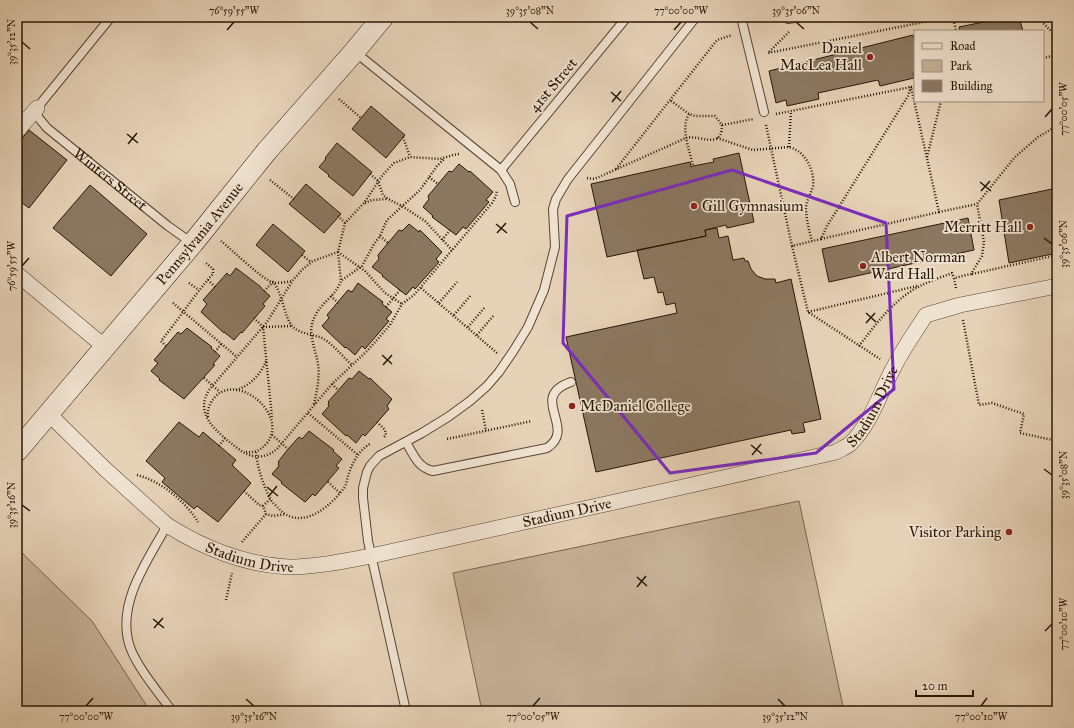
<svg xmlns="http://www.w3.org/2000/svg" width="1074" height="728" font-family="'IM FELL Great Primer',serif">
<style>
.green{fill:#c6b298;stroke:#78644e}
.building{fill:#8b7861;stroke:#291703}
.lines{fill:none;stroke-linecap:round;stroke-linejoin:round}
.service-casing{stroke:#584630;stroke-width:10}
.minor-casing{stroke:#584630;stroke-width:16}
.secondary-casing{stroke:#291703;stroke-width:22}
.path{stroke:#291703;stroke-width:2.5;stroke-dasharray:1 2;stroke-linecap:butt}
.service{stroke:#efe2d0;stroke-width:8}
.minor{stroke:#efe2d0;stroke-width:15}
.secondary{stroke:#efe2d0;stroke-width:21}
.marked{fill:none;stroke:#7b2cbf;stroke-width:3;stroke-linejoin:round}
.ticks{fill:none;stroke:#291703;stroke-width:1.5}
.poi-dot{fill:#8f2418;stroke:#efe2d0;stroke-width:1.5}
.labels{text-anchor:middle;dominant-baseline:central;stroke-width:3.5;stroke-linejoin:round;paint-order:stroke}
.poi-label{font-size:15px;fill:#291703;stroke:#efe2d0;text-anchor:end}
.street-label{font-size:15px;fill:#291703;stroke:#efe2d0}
.neatline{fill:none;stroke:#291703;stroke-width:1.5}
.ticks-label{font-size:10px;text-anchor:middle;fill:#291703}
</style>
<rect width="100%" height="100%" fill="#e6d2b7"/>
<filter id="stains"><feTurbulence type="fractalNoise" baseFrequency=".005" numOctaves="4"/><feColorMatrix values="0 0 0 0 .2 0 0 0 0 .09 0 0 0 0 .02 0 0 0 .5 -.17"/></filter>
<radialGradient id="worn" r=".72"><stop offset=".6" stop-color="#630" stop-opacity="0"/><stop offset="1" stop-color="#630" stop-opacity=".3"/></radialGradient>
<path class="green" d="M799,501l45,210h-362l-29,-138z
M17,548l75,73 58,90h-133z"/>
<path class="building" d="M1008,17h11l4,14h-63l-1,-4z
M913,35l2,8v30h-2l1,5 -34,8 -2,-6 -60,13 1,6 -32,7 -1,-6 -10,3 -7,-32z
M371,106l34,29 -19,23 -34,-29z
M29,130l38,30 -38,48 -12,-9v-54z
M337,143l35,29 -19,24 -25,-20 1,-1 -10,-8 7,-8 -1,-1z
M739,153l15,69 -27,6 -1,-3 -21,5 1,6 -99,21 -16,-73 99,-22 1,5 2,-1 21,-4 -1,-3z
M459,164l10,8 1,-1 23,21 -7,8 3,2 -23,27 -3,-2 -7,8 -24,-18 1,-1 -10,-9 6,-8 -1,-3 21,-25 3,1z
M306,184l35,30 -17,19 -35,-29z
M90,185l57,49 -36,42 -58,-48z
M1057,188v65l-48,10 -10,-63z
M968,218l6,32 -145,32 -7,-33z
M273,224l32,27 -17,21 -32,-27z
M409,224l10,8 1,-2 22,22 -6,7 3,3 -24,27 -2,-2 -7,8 -24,-19 1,-1 -11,-8 7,-8 -1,-4 21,-25 3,1z
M717,228l2,10 9,-2 5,24 11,-2 1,3h3l3,8 6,7 8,3h10l1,4 15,-4 30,140 -18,4 2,9 -13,2 -1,-4 -195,42 -30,-135 111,-24 -2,-10 -9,2 -3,-13 -5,1 -4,-16 -10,2 -7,-29 69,-14 -1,-6z
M236,268l25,19v1l9,8 -7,8 2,2 -23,27 -1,-1 -7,8 -10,-8v1l-23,-21 6,-8 -4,-4 24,-27 3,3z
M358,283l25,19 -1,2 10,8 -6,7 3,2 -24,28 -3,-3 -7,9 -9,-8 -1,1 -23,-22 7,-8 -2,-3 21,-25 4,2z
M187,328l25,19 -1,1 9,8 -7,8 2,1 -31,34 -25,-19 1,-1 -9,-8 7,-8 -4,-3 24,-28 3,2z
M359,371l10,8 1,-1 22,21 -5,7 2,3 -24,27 -2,-2 -7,9 -9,-8 -1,1 -24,-22 7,-8 -1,-2 1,-1 -1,-1 21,-24 3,1z
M179,422l20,15 4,-5 33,28 -4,5 19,18 -33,39 -21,-16 -3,3 -32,-27 3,-4 -19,-17 9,-11z
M309,431l25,19 -1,1 9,8 -6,7 3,2 -24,28 -2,-2 -8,8 -24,-19 1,-1 -10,-8 7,-8 -1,-2 1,-1 -1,-1 10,-13 11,-12 3,2z"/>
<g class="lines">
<g class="service-casing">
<g id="service">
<path id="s1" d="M111,17l-74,91 1,9 9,11 121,98 24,17"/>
<path d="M741,17l23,95"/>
<path d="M788,19l13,-2"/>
<path d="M355,52l146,118 9,14 5,18"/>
<path d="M501,170l126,-153"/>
<path d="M406,442c7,12 12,26 27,29l114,-23c31,-20 -20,-51 24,-66"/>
<path d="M167,525c-19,36 -50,76 -38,119 6,21 30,49 43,67"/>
<path d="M406,711l-38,-170 -5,-43v-10l4,-16 3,-6 9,-10 43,-23 26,-16 22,-16 17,-15 12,-14 15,-22 14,-23 16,-37 11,-43 -2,-38 3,-10 12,-20 128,-162"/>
</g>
</g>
<g class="minor-casing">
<g id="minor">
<path d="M17,131l20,-23"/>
<path d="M17,274l88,73"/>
<path id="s2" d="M49,414l56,55 62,56c36,23 79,40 121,42 28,0 56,-6 83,-11l316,-70 149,-34c5,-3 10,-5 14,-8 21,-20 30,-52 44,-77 9,-18 21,-35 32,-52l34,-10 97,-19"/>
</g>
</g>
<g class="secondary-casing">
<g id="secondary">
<path id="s3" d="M17,451l176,-208 73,-91 88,-100 29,-35"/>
</g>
</g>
<path class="path" d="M953,17l3,14
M1037,17l20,20
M789,32l-21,21 181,-36
M1043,58l14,-3
M915,86l-4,1 28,125 38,-8
M911,87l-3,9 -81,130 -6,13 118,-27
M339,99l22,19
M689,114c-9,15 1,37 4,52
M776,114l135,-27
M722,125l32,-6
M766,125l26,121
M403,137l7,20
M717,138l36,12 36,-3c16,4 26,23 24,39 -2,8 -6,14 -7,21 0,12 3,23 6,34
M789,147l2,-36
M927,157l14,-56
M616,169l101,-129 15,-5
M370,174l8,7 5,14 5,4 14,7 23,15 27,29
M429,177l9,7
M587,178l7,1 5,-2 87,-39c13,-4 36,13 36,-13l-7,-9h-20l-6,-2 -19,-14
M270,180l24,19
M365,203l7,-3 15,-1
M338,216l7,7
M380,236l8,7
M821,239l-29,7 16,66 72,47
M442,240l8,-10
M221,241c10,8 43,40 53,42 6,0 13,-1 19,-2
M338,252l-25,9 -10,8 -10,11 -26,42 -58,68c-13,22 2,36 18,50 8,6 17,15 27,16 9,2 17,-2 23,-7l55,-65 36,-34 22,-25 12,-21 12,-9 78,-92 4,-7 1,-6
M338,252l27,19 20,22 17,11
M302,255l9,7
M972,274l85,-19
M208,280l7,7
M342,280l20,-14 12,-22 6,-8 7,-16 33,-30 17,-24 7,-7
M189,283l10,7
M421,288l76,65
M956,288l-2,-10 17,-4 11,-18 2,-14 -7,-38 38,-47 23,-20 19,-11
M264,291l9,-9c10,11 11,36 20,45 8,7 19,7 29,11 11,6 20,18 30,27
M331,296l7,7
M173,303l64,54
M439,303l18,-21
M386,307l14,-17
M808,312l109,-26
M454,315l17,-20
M254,318l9,9 9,90
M963,320l16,85 13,-2 32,11 -4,19 37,8
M263,327l29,-1
M468,327l17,-20
M477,335l17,-20
M166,346l-5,-5c18,-22 33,-46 52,-67v-5l-7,-6
M859,346c17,-22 35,-47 61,-60 10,-5 22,-9 32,-13l2,5
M215,352l7,-9
M204,378l16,14
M332,384l6,6
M236,390c14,-4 25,-16 30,-29
M314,404c3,-13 6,-27 4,-40 -2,-13 -9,-27 -6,-40 5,-20 23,-26 29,-43l-3,-29 7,-29 19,-20 18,-27 7,-8 5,-5 16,-6 30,2 13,-4 6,-1
M482,410l4,21
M308,413l50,42
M208,417c-1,-8 2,-14 7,-20 23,-25 74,18 52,46 -6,7 -12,10 -21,9
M377,422l8,8 1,5 -3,3
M272,435l16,14
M447,439l85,-18
M219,446l6,-8
M256,452c1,14 7,33 14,46 2,5 7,8 10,12 22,21 51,-4 64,-22 3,-4 3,-10 5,-15 4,-11 10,-23 21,-29
M137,475c24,6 49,27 61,47
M328,482l12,11
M244,491l15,14 4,1
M270,499l-7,7 3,8 7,2 13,-2
M242,542l24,-28
M226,600l6,-27"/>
<use href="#service" class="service"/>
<use href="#minor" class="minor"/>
<use href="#secondary" class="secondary"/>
</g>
<path class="marked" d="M732,170l154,53 8,166 -78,64 -146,20 -107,-130 4,-127z"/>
<path class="ticks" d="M530,22l8,7M796,22l8,7M227,30l7,-8M674,30l7,-8M22,42l8,7M611,92l10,9M612,102l9,-11M1045,117l7,-8M127,134l11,9M128,144l9,-11M980,182l11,9M981,191l9,-10M496,224l11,9M497,233l9,-10M1044,238l8,6M22,266l7,-8M866,313l10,9M866,323l9,-10M382,355l10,9M383,365l9,-10M751,445l11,9M752,455l9,-11M1044,469l8,6M267,487l11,9M268,497l9,-11M22,505l8,6M637,577l10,9M637,587l9,-11M153,619l11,9M154,628l9,-10M1045,631l7,-7M246,699l8,7M778,699l7,7M86,706l7,-8M533,706l7,-8M981,706l6,-8"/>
<g class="poi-dot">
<circle cx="870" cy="57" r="4"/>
<circle cx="694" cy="206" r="4"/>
<circle cx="1030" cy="227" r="4"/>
<circle cx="863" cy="266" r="4"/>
<circle cx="572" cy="406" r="4"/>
<circle cx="1009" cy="532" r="4"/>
</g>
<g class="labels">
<g class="poi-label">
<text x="862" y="48">Daniel<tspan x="862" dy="17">MacLea Hall</tspan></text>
<text x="702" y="206" text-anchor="start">Gill Gymnasium</text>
<text x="1022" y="227">Merritt Hall</text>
<text x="871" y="257" text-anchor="start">Albert Norman<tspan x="871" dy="17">Ward Hall</tspan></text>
<text x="580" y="406" text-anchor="start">McDaniel College</text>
<text x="1001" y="532">Visitor Parking</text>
</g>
<g class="street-label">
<text transform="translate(553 85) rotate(-50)">41st Street</text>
<text stroke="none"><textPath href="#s1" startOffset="222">Winters Street</textPath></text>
<text stroke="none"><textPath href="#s3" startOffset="284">Pennsylvania Avenue</textPath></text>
<text stroke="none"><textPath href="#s2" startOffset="912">Stadium Drive</textPath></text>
<text stroke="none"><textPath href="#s2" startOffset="576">Stadium Drive</textPath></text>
<text stroke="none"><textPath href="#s2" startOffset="252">Stadium Drive</textPath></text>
</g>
</g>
<rect width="1074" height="728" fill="none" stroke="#e6d2b7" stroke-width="44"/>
<rect x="914" y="30" width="130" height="72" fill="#efe2d0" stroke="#a0917e"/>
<rect x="922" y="43" width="20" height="6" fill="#efe2d0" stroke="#a0917e"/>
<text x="950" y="50" font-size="12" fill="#291703">Road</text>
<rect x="922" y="60" width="20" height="12" fill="#c6b298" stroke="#a0917e"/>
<text x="950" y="70" font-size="12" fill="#291703">Park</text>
<rect x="922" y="80" width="20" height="12" fill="#8b7861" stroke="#a0917e"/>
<text x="950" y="90" font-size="12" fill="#291703">Building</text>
<path d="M916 690v6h57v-6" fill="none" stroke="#291703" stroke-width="2"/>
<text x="922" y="690" font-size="12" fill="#291703" stroke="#efe2d0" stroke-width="3" paint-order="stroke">20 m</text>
<rect x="22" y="22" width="1030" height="684" class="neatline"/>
<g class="ticks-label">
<text x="234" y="14">76°59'55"W</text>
<text x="530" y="14">39°35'08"N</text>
<text x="681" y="14">77°00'00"W</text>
<text x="796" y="14">39°35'06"N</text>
<text transform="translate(11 42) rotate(-90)" y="4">39°35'12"N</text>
<text transform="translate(1063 109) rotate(-90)" y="4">77°00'05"W</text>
<text transform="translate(1063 244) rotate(-90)" y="4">39°35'06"N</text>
<text transform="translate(11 266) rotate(-90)" y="4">76°59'55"W</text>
<text transform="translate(1063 475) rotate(-90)" y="4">39°35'08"N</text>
<text transform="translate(11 505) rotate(-90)" y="4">39°35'16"N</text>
<text transform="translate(1063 624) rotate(-90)" y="4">77°00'10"W</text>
<text x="86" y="720">77°00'00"W</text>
<text x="254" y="720">39°35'16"N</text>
<text x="533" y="720">77°00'05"W</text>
<text x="785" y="720">39°35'12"N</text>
<text x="981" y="720">77°00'10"W</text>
</g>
<rect width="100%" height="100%" filter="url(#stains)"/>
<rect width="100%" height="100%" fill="url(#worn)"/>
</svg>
